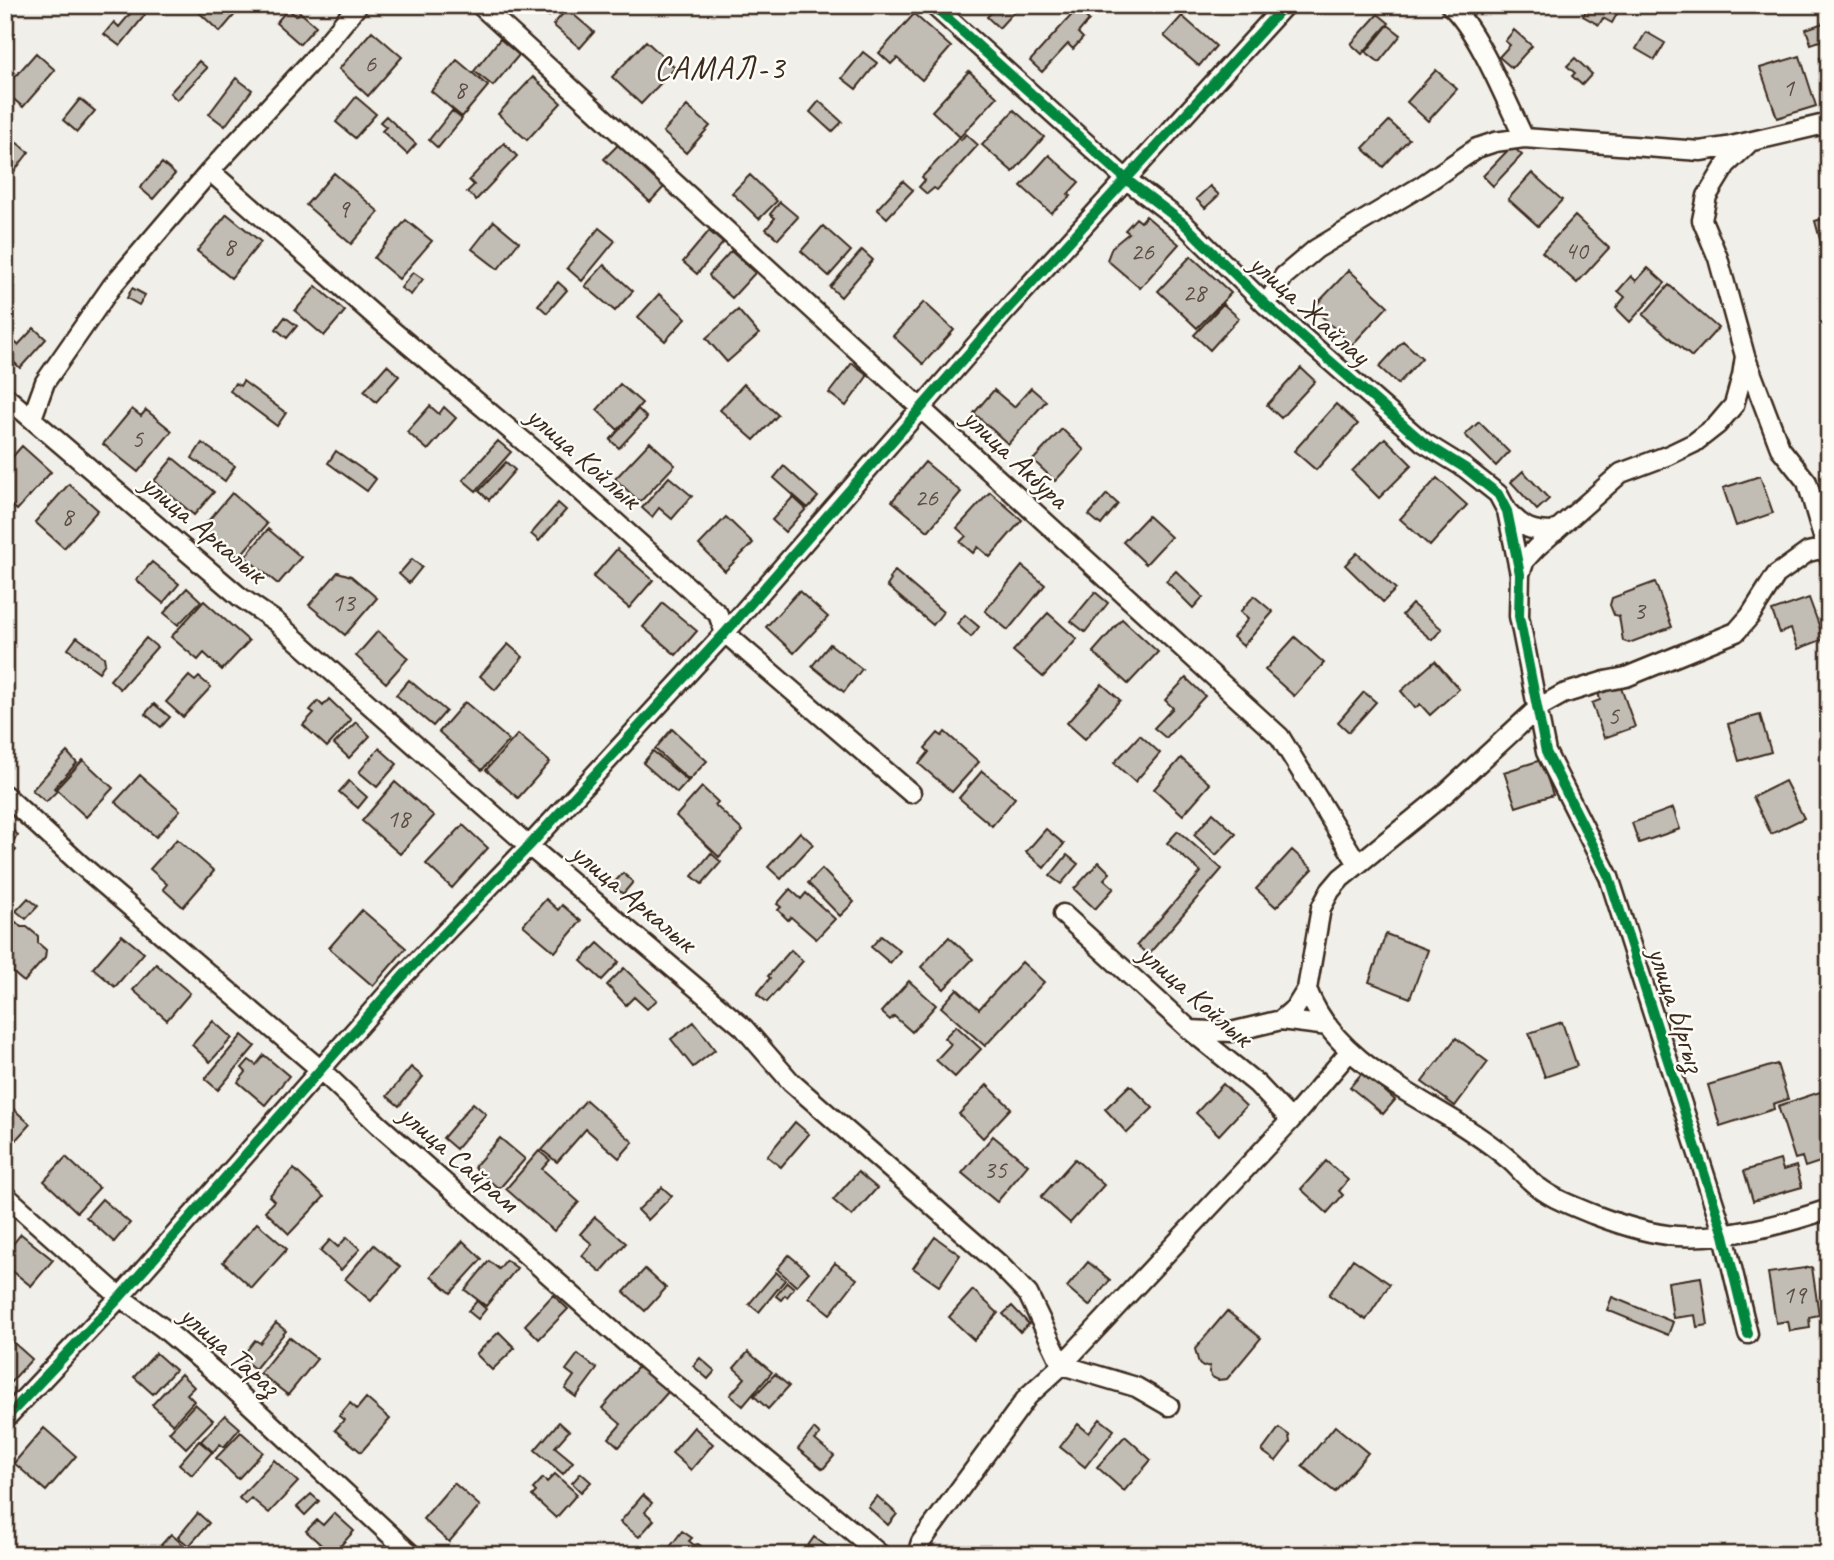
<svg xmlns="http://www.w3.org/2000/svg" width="1834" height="1560" font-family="Caveat,sans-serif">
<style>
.building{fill:#c1bcb4;stroke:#3b2a1e;stroke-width:2}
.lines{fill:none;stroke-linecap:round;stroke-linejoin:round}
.minor-casing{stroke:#3b2a1e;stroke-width:23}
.minor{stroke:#fdfcf7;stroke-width:18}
.cycleway-casing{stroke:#fdfcf7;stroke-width:15}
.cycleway{stroke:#00873e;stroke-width:10}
.labels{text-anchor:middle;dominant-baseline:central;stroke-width:5;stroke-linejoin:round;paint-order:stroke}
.number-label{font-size:26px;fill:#5c4e44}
.street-label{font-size:30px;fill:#3b2a1e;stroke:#fdfcf7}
.quarter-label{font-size:33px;letter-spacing:2px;fill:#3b2a1e;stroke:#fdfcf7}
</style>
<rect width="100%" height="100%" fill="#f1efea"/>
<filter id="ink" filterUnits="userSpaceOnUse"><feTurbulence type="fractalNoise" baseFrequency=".0143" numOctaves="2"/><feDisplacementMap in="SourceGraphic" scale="14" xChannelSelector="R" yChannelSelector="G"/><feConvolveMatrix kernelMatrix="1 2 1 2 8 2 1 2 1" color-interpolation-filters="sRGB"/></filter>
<g filter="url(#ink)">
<path class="building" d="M191,5h52l-23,27z
M537,5h22l-10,11z
M998,5h22l-21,23 -12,-11z
M1589,5h33l-10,18 -9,-5 -4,7 -16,-9z
M135,8l10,7 -25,31 -16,-12 10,-12 5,5z
M288,9l8,7 4,-4 16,14 -16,18 -24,-21z
M567,9l27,23 -14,16 -27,-23z
M1077,9l12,11 -11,13 5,5 -10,11 -5,-5 -26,28 -12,-11z
M914,14l37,33 -29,33 -25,-22 -6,6 -12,-11z
M1378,14l11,9 -27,31 -11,-10z
M1182,16l34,30 -17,20 -35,-30z
M1829,21v17l-18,6 -5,-15z
M1388,25l13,10 -22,27 -13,-10z
M1514,30l18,16 -20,22 -13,-11 11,-12 -5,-4z
M372,31l30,26 -34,39 -29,-27z
M1646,32l19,11 -10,17 -19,-11z
M500,39l19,16 -26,31 -19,-15z
M646,41l29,27 -34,36 -29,-27z
M863,52l14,11 -21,26 -14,-11z
M36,53l19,17 -32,37 -18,-15v-4z
M1829,55v29l-9,-26z
M1800,56l16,50 -39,12 -17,-50z
M1575,58l17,16 -10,11 -10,-9 3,-3 -8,-7z
M457,60l31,26 -26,31 -31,-26z
M199,61l8,7 -30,32 -7,-7z
M1436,70l21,19 -29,32 -21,-19z
M969,71l28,26 -37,40 -28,-26z
M533,77l28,26 -34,37 -29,-26z
M236,78l16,12 -27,36 -16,-12z
M356,97l20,17 -21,24 -19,-16z
M80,99l15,12 -18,21 -14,-12z
M819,101l23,21 -10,10 -22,-20z
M687,106l23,20 -24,27 -23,-21z
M1014,110l30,27 -31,35 -31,-27z
M452,111l10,8 -24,29 -9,-8z
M386,116l30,28 -9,10 -25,-23 4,-4 -6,-5z
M1389,121l20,18 -26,28 -20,-19z
M5,134l24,18 -23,30 -1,-1z
M966,134l12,11 -41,45 -3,-2 -7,6 -8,-7 6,-7 -3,-3 37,-39 2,2z
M504,143l13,13 -41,44 -9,-8 7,-7 -5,-5z
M619,144l45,43 -14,15 -46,-43z
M1512,146l10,9 -29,31 -10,-10z
M1829,154v39l-8,-21 7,-2 -5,-14z
M1049,155l30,27 -11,12 3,2 -20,17 -30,-27z
M162,163l13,11 -22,25 -13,-11z
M334,173l45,39 -28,32 -45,-39z
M1532,173l30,27 -24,26 -30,-27z
M750,175l27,26 -18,18 -27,-26z
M903,181l10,9 -26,28 -10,-9z
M1210,186l9,9 -14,13 -9,-9z
M780,202l18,15 -20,22 -12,-10 9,-11 -5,-4z
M227,214l34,28 -30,36 -34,-27z
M1146,216l33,28 -39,44 -33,-28 5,-13 17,-14 -4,-3 11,-12 5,4z
M1575,216l34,32 -32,35 -35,-31z
M1829,217v24l-8,2 -6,-22z
M406,220l26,21 -33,38 -25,-21z
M494,221l25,21 -21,27 -26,-20z
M823,226l28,25 -22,25 -28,-25z
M599,228l16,13 -33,40 -15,-13z
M709,231l14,12 -26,31 -14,-12z
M862,250l11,10 -32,37 -11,-10z
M731,251l24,22 -23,25 -21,-19 -2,-4z
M1191,256l40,37 -34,35 -39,-37z
M604,265l29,26 -18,20 -30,-25z
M1648,268l17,15 -35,39 -14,-14 9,-11 -7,-6 13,-15 5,5z
M1349,270l39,36 -36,39 -39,-37z
M413,272l10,7 -12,16 -10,-7z
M558,282l9,8 -20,23 -9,-8z
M1669,285l49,43 -26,29 -49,-42z
M316,286l29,25 -21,25 -29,-25z
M132,288l13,7 -6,10 -12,-7z
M659,294l27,24 -21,23 -27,-24z
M924,302l30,28 -31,34 -30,-28z
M1223,304l16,14 -29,32 -16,-15z
M738,310l21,24 -32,28 -21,-24z
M285,317l12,9 -10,12 -11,-9z
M34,328l12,11 -26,29 -15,-14v-21l13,12z
M1403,341l19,17 -24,26 -19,-17z
M852,363l16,12 -22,31 -17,-13z
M387,365l12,11 -23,26 -12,-11z
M1301,368l14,13 -34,37 -14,-13z
M243,381l43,32 -9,13 -47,-35 5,-8 5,3z
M620,384l22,19 -24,27 -21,-20z
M744,384l34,31 -24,25 -34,-30z
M1031,388l15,13 -38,43 -34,-31 20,-23 20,17z
M1336,404l22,20 -42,46 -22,-19z
M430,406l9,8 5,-7 12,11 -28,32 -21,-18z
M132,409l9,7 5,-6 26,21 -34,41 -35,-28z
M638,409l9,9 -28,30 -9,-8z
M1479,422l30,30 -13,14 -31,-31z
M1062,429l22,21 -29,31 -22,-21z
M1385,438l27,27 -33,33 -27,-27z
M498,441l13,11 -35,39 -13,-11z
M650,442l25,23 -35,37 -25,-23z
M202,443l33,23 -10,15 -33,-23z
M22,446l29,26 -34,38 -12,-10v-35z
M336,451l40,28 -9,12 -39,-28z
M173,458l41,34 -20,23 -40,-34z
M506,462l9,8 -26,30 -10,-9z
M925,462l36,30 -33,39 -36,-30z
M784,466l34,31 -10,11 -34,-30z
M1523,471l26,28 -12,11 -26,-28z
M1760,476l13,37 -37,13 -13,-38z
M669,477l23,19 -20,23 -13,-11 -7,9 -10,-9z
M1437,478l30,27 -37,41 -30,-27z
M69,484l29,26 -34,38 -29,-26z
M990,492l32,28 -32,37 -12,-10 -5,6 -13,-11 6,-6 -9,-8z
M232,493l35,31 -28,33 -36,-30z
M1107,494l11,10 -17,21 -12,-10z
M793,497l13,12 -21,23 -13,-12z
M558,503l8,7 -27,31 -8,-7z
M1148,516l23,21 -25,27 -23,-22z
M726,517l27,26 -28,28 -26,-26z
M268,529l33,28 -23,27 -33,-27z
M617,549l36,31 -24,28 -36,-31z
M1357,553l39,36 -13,13 -38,-37z
M412,559l10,8 -13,16 -10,-9z
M152,562l27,22 -16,19 -27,-23z
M1022,566l23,19 -37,45 -23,-19z
M895,571l48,41 -10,13 -46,-39 4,-6 -2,-2z
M1176,571l27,26 -10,11 -27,-27z
M338,572l13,4 26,22 -32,37 -36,-30z
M1655,582l17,45 -43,16 -6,-2 -4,-25 -5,-1 -4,-10 2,-7z
M187,588l14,13 -23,24 -14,-12z
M799,591l29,26 -34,36 -28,-26z
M1095,592l13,11 -23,29 -14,-11z
M1254,596l19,16 -30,34 -10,-9 15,-18 -8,-7z
M1809,598l15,41 -26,10 -7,-20 -11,4 -8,-22z
M204,601l45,40 -27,29 -18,-17 -6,7 -27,-23z
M663,603l34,28 -21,24 -33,-28z
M1412,604l30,25 -10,11 -30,-25z
M1048,613l29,26 -34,38 -30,-26z
M965,615l14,12 -8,10 -14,-13z
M1122,619l36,33 -30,32 -35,-32z
M378,631l30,27 -22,25 -30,-27z
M77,637l27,20 1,6 -6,9 -31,-23z
M1295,637l29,26 -30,33 -29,-26z
M146,638l11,9 -37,42 -10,-9z
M508,644l15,13 -28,33 -15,-14z
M830,644l32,25 -18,23 -32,-26z
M1435,661l24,28 -29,26 -10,-11 -5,4 -14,-17z
M189,676l6,5 4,-4 12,10 -28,30 -17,-15z
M1186,678l19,18 -39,42 -12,-10 19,-20 -8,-8z
M409,680l37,31 -13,15 -37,-31z
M1102,684l18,16 -35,39 -18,-16z
M1620,685l15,42 -31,11 -12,-35 8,-3 -2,-8z
M1364,692l12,10 -27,30 -11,-10z
M329,699l22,21 -24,27 -24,-22 11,-12 -4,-3 8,-9 5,5z
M465,702l44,38 -27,30 -43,-38z
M154,704l16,13 -9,10 -16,-13z
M1760,715l11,37 -32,9 -11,-37z
M356,722l14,14 -21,22 -15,-14z
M672,729l35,32 -18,19 -34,-31z
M945,732l34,30 -27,30 -33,-28 10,-12 -4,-4 13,-15 4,3z
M518,734l32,28 -32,36 -32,-28z
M1140,735l20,18 -25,29 -21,-19z
M379,748l18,16 -20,23 -18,-15z
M653,751l35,30 -11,12 -34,-30z
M67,752l10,11 -23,25 3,3 -11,11 -14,-12z
M1181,758l29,26 -27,31 -29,-26z
M83,760l30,28 -27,29 -30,-28z
M1541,760l12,35 -37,12 -12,-35z
M982,771l33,27 -23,28 -33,-28z
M140,775l40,35 -24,27 -41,-35z
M349,781l18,16 -9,11 -19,-16z
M1785,781l19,37 -33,16 -18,-37z
M395,782l39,34 -34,38 -38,-33z
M702,787l16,15 -3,3 28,26 -24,26 -43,-41z
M1673,808l7,21 -41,14 -7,-20z
M1213,813l23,21 -20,21 -22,-20z
M5,824l13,11 -8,10 6,5 -11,13z
M463,825l25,23 -36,40 -26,-24z
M1046,829l18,15 -20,24 -18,-16z
M1178,831l44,38 -74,86 -11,-10 64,-73 -34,-29z
M800,832l13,12 -32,35 -13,-12z
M177,839l37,32 -31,36 -20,-18 4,-5 -17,-15z
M1292,850l21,19 -37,38 -20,-18z
M711,853l10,9 -19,22 -10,-8z
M1067,855l11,9 -17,20 -11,-8z
M1099,862l11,11 -6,6 10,9 -19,21 -21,-20z
M822,869l32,33 -14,14 -32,-33z
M623,873l10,9 -10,12 -11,-9z
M790,889l11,10 5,-6 29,26 -19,20 -25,-22 -3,3 -10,-10 3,-3 -4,-3z
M28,898l10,8 -12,13 -10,-8z
M546,899l12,11 4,-5 19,16 -26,31 -32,-27z
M362,910l44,38 -33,38 -44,-38z
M9,921l7,1 5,5h6l11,9v7l8,7 -1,8 -21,24 -19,-16v-40z
M1386,934l42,16 -18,48 -41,-16z
M122,935l22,18 -29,34 -22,-19z
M881,936l19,15 -10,12 -19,-16z
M949,937l24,22 -29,30 -23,-22z
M598,943l21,19 -17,18 -21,-19z
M791,950l12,11 -36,41 -10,-8 13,-16 -2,-2z
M1022,962l22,20 -59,64 -44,-39 16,-18 22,20z
M156,964l34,29 -23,27 -34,-30z
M624,968l33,32 -10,9 -13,-12 -8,8 -19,-20z
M909,981l27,24 -24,27 -18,-16 -4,4 -9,-8z
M213,1021l19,17 -22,24 -18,-17z
M694,1022l21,28 -22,17 -22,-28z
M1562,1022l15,44 -32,11 -16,-44z
M956,1026l25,23 -26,28 -19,-17 15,-16 -7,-6z
M242,1035l13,11 -37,44 -13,-11z
M1456,1038l32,24 -33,44 -33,-24z
M264,1055l25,21 -24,29 -27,-23 8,-10 -4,-4 7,-8 7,5z
M1777,1064l11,35 -15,5 1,5 -54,17 -12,-41z
M411,1067l12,10 -24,29 -12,-10z
M1363,1072l32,28 -12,14 -33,-27z
M1223,1084l23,22 -27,29 -23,-22z
M987,1085l24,23 -28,30 -24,-24z
M1130,1085l23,23 -26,25 -22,-24z
M1820,1092l9,27v40l-24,8 -3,-10 -7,2 -17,-53z
M586,1100l47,42 -14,16 -33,-29 -29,33 -15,-12z
M473,1103l13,11 -30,35 -13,-11z
M8,1104l22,20 -24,27 -1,-43z
M795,1122l14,12 -28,33 -14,-11z
M993,1136l35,29 -31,37 -35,-29z
M500,1138l25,21 -26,30 -25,-22z
M539,1151l11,9 -8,9 37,33 -25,29 -48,-42z
M66,1157l33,31 -22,24 -33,-31z
M1075,1159l29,26 -34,38 -29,-26z
M1780,1160l3,10 13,-4 6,21 -49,14 -9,-30z
M1326,1161l22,19 -9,11 4,4 -16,18 -26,-24z
M294,1169l30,28 -35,37 -24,-23 9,-10 -5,-5z
M858,1172l19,16 -25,28 -19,-16z
M662,1187l10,9 -24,24 -10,-10z
M102,1199l28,24 -16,19 -28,-25z
M595,1217l31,26 -25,29 -19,-16 10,-12 -12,-10z
M257,1223l30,26 -35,39 -29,-26z
M21,1234l32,26 -22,26 -26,-21v-11z
M347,1237l13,12 -19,21 -21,-19 10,-11 8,7z
M935,1237l25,18 -21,31 -26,-18z
M463,1241l19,18 -31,34 -20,-17z
M374,1245l26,22 -29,34 -26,-22z
M789,1255l20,17 -13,14 -19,-17z
M1353,1259l37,25 -24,36 -37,-25z
M506,1260l11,8 -31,38 -21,-16 24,-29 10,8z
M1088,1262l22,18 -21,26 -22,-19z
M835,1263l22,16 -27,35 -21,-17z
M1812,1267l7,48 -10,2 1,11 -20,3 -2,-10 -12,2 -8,-50z
M645,1269l21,19 -21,23 -21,-19z
M776,1272l9,8 -26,32 -10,-8z
M1701,1277l7,48 -11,2 -2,-12 -22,3 -5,-36z
M787,1282l7,6 -7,9 -2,-2 -4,5 -5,-4z
M973,1290l25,23 -24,27 -25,-23z
M553,1295l15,14 -29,30 -14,-14z
M1612,1297l61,25 -5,13 -61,-25z
M477,1301l9,8 -8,10 -10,-8z
M1012,1306l17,18 -9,8 -17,-18z
M1227,1311l34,27 -34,41 -9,1 -6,-3 -3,-5 1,-6 -7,1 -4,-3 -4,-15z
M276,1323l10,8 -31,38 -14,-11 14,-18 5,3z
M499,1332l16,16 -23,22 -16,-16z
M5,1335l27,24 -23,25 -4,-4z
M289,1337l28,22 -29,36 -28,-22z
M748,1352l24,20 -29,34 -13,-11 15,-17 -11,-10z
M156,1353l19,17 -22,24 -19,-17z
M578,1354l19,15 -21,28 -11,-8 9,-13 -8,-6z
M700,1358l15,13 -7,8 -15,-13z
M639,1366l29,26 -49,55 -10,-9 12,-14 -19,-16z
M181,1374l13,13 -7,7 7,7 -21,23 -21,-19z
M775,1374l14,12 -21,23 -14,-13z
M366,1398l24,21 -29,33 -26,-22 9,-10 -5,-4 11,-13 7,6z
M195,1404l18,16 -27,28 -17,-16z
M225,1415l15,13 -16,19 -4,-3 -7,8 -12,-11z
M1100,1419l14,11 -29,37 -25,-20 18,-23 11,9z
M559,1422l10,9 -14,16 18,15 -10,12 -28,-24z
M1335,1426l33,27 -33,39 -33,-26z
M694,1427l19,17 -22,26 -19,-17z
M44,1428l32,28 -30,35 -32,-28z
M1279,1428l10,7 1,8 -14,18 -14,-10z
M814,1429l6,6 -5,5 19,16 -11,13 -25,-20z
M241,1432l22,20 -25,27 -22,-21z
M1125,1436l26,24 -27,31 -27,-24z
M199,1441l13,11 -20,23 -13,-11z
M274,1460l24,22 -29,31 -18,-15 -6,6 -6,-6z
M581,1473l10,9 -10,10 -9,-9z
M555,1474l22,20 -21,24 -24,-22 4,-4 -3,-3 10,-11 4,4z
M454,1483l26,23 -31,36 -26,-23z
M311,1494l8,7 -14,14 -8,-8z
M643,1495l9,8 -7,9 9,8 -15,17 -19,-15z
M877,1496l20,18 -9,11 -20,-18z
M198,1513l11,10 -20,23 -11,-9z
M334,1513l20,18 -22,24 -26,-24 11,-11 6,5z
M682,1531l10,7 -3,3 5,4 4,-1 6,4 2,3 -3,4h-39z
M171,1534l18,16 -5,5h-32z
M814,1537l22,16 -2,2h-17l-10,-8z"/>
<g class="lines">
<g class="minor-casing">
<path id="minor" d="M480,5l800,732 78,127
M933,5l194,175 55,42 84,83 157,137 42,26 33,26 9,17 13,63 -1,42 27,136 63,125 115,358 24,99
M1450,5c29,27 56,96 74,133
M1748,144l-22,21 -19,31 -5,24 16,38 27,98 35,92 27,34 22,75
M210,171l166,146 177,149 165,148 7,19 186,160
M1266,305l18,-29 32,-27 107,-64 54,-37 18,-6 29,-4 176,13 27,-4 102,-24
M5,396l235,201 35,24 254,225 215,182 47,54 208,182 29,30 34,71 74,22 33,19
M32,418l13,-36 67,-96 98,-115 107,-116 41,-50
M1507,511c17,17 23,21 48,21
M1520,574l5,-14 11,-12 85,-75 48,-18 25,-12 23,-18 17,-20 8,-29 3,-20
M5,795l75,69 242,207 58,55 268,236 233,193
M1063,914l127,116 67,54 34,36
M1307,989c24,65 92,98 148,132 17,11 36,23 52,37 11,8 19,21 31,29 17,13 37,20 57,28 26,10 54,19 82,21 51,3 104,-11 152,-27
M1281,1020l15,-13 11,-18 14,-81 9,-17 11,-13 106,-86 91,-84 25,-14 42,-13 21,-4 110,-45 14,-16 26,-41 32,-23 17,-4
M1190,1030l41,2 50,-12 47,6
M5,1195l115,102 43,31 52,44 197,183
M5,1419l115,-122 283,-321 126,-130 196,-213 278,-319 282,-309
M917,1555l4,-13 107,-146 34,-31 229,-245 58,-68"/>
</g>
<use href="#minor" class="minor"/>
<g class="cycleway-casing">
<path id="cycleway" d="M933,5l194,175 55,42 84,83 157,137 42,26 33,26 9,17 13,63 -1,42 27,136 63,125 115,358 24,99
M5,1419l115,-122 283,-321 126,-130 196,-213 278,-319 282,-309"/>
</g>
<use href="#cycleway" class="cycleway"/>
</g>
</g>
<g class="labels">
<g class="number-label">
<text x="370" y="63">6</text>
<text x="1788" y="87">1</text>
<text x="460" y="89">8</text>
<text x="343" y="208">9</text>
<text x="229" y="246">8</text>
<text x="1576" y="250">40</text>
<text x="1142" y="251">26</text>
<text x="1194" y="292">28</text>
<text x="137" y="438">5</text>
<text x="926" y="497">26</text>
<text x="67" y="516">8</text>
<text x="343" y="602">13</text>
<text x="1639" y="610">3</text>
<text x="1613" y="715">5</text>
<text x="398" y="818">18</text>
<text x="995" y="1169">35</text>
<text x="1794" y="1294">19</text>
</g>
<g class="street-label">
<text transform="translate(1310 309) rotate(42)">улица Жайлау</text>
<text transform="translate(584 457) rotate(41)">улица Койлык</text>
<text transform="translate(1016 458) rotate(43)">улица Акбура</text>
<text transform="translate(204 528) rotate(40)">улица Аркалык</text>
<text transform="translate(634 897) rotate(40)">улица Аркалык</text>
<text transform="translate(1196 995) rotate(41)">улица Койлык</text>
<text transform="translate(1677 1009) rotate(72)">улица Ыргыз</text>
<text transform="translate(459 1158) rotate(41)">улица Сайрам</text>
<text transform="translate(230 1350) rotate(41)">улица Тараз</text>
</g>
<g class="quarter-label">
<text x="720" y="68">САМАЛ-3</text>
</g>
</g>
<rect width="1834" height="1560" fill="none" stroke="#fdfcf7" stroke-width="28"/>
<rect x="14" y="14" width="1806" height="1532" fill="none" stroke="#3b2a1e" stroke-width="2.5" filter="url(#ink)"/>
</svg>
